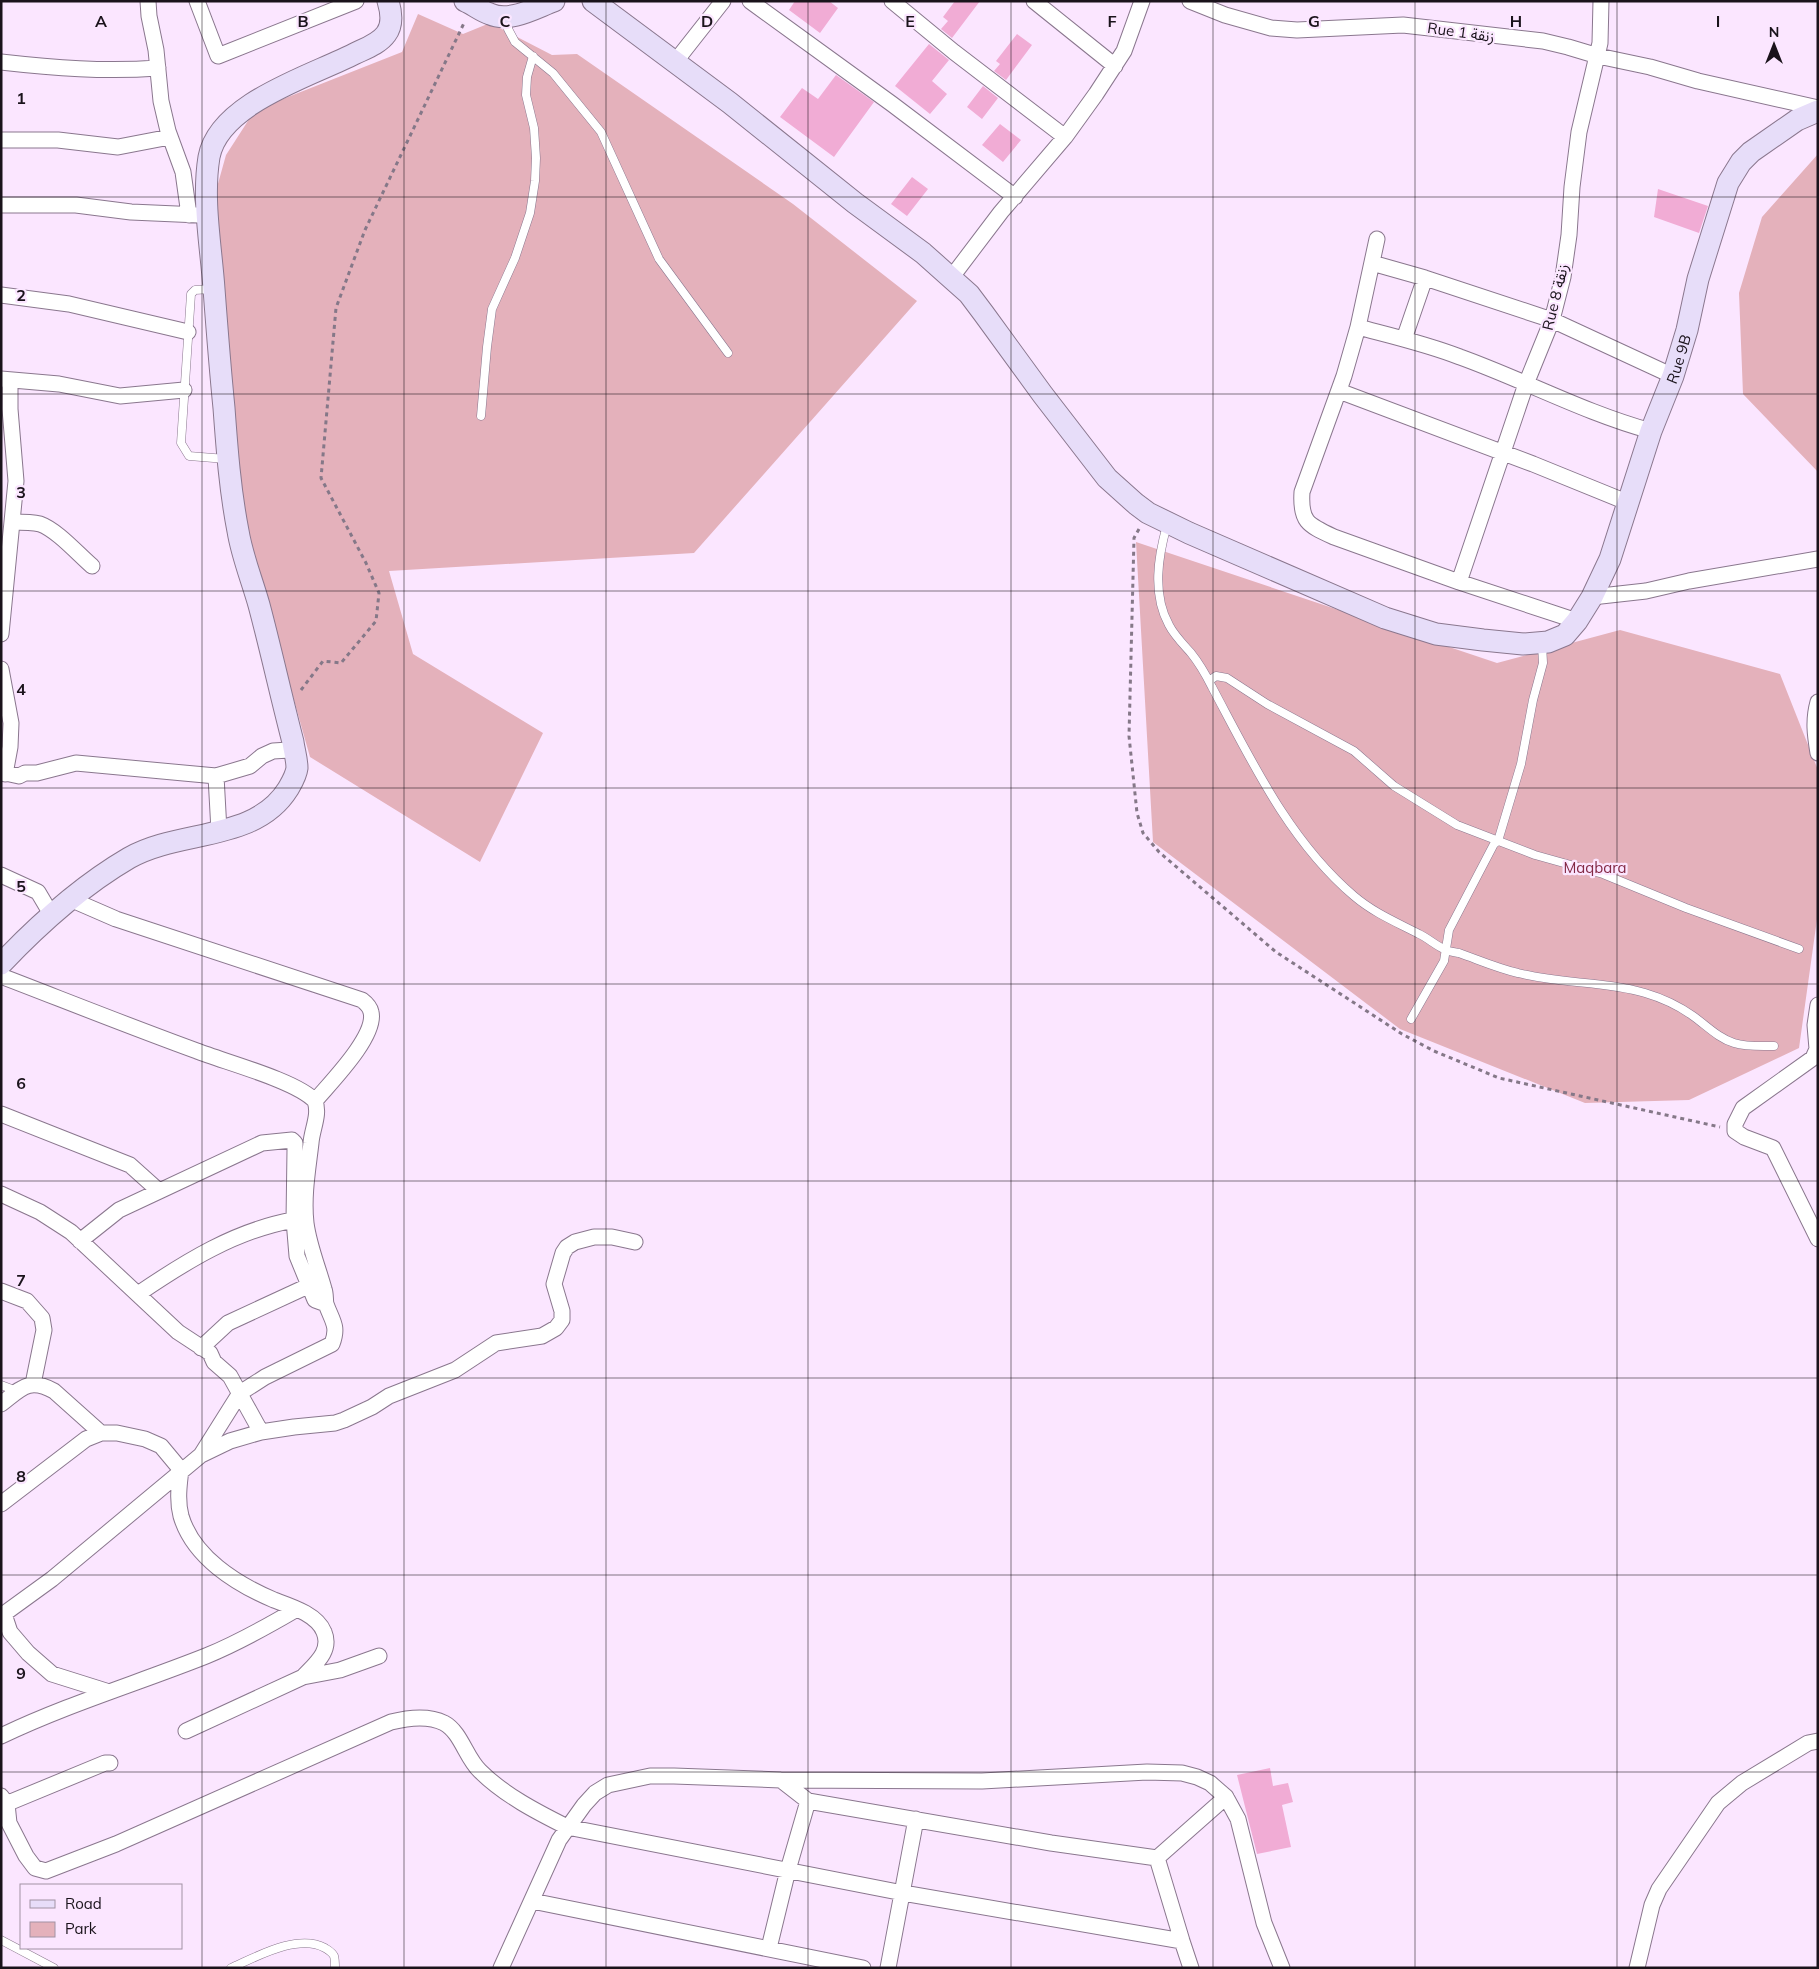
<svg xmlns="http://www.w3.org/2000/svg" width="1819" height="1969" font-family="Mulish,'Noto Sans Arabic',sans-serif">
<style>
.green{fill:#e4b1bb}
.building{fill:#f1acd5}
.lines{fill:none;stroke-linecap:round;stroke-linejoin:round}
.lane-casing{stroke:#8a778e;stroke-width:9}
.street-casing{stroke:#8a778e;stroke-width:17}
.secondary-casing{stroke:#8a778e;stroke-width:23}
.path{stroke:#857888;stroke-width:3;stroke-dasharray:4 4;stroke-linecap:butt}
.lane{stroke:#fff;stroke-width:8}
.street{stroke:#fff;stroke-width:15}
.secondary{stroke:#e7ddf9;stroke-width:21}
.grid{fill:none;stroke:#1a131b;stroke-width:1;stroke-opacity:0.55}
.labels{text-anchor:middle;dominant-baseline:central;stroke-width:4.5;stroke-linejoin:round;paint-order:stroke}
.street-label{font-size:15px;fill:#1a131b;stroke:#fbe6ff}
.park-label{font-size:15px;fill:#832945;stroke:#fbe6ff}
.grid-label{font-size:16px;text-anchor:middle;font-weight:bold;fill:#1a131b;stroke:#fbe6ff;stroke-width:4.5;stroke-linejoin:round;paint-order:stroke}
</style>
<rect width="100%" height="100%" fill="#fbe6ff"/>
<path class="green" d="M418,14l45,20 27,-11 62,32 25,-1 216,150 124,97 -223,252 -305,18 24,83 130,79 -63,129 -170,-105 -67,-238 -29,-321 12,-43 29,-45 147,-58z
M1818,154v318l-75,-78 -4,-101 23,-76z
M1136,542l361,121 123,-33 160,44 38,96v142l-19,136 -110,52 -104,3 -185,-74 -247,-187z"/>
<path class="building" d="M795,1h34l9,7 -18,25 -31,-23z
M955,1h25l-28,37 -11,-9 7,-8 -5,-4z
M1017,34l15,11 -26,35 -12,-9 6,-7 -4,-3z
M929,44l20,16 -17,21 15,13 -17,20 -35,-28z
M836,75l38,27 -40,55 -54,-40 22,-29 16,11z
M983,86l15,12 -16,21 -15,-12z
M1000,124l21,16 -18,22 -21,-17z
M912,177l16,12 -21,27 -16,-12z
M1658,189l50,17 -9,27 -45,-16z
M1270,1768l3,18 15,-3 5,19 -11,3 9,42 -34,7 -20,-79z"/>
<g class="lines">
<g class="lane-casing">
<path id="lane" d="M508,19v10l7,13 38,31 48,59 58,127 69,94
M212,289l-17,1 -4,4 -10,149 8,13 37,3
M481,416l6,-69 5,-38 23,-51 15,-45 5,-32 1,-23 -2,-30 -8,-33 1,-18 6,-21
M1167,525c-9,32 -15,69 2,100 5,10 14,19 22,28 8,10 15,22 21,34 39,73 77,154 142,209 20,17 42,26 65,38 9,4 17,12 27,16 4,2 9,2 13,3 20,7 38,15 59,20 42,11 86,8 127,20 17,5 34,13 48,23 14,10 25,22 41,27 13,4 27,3 40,3
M1209,681l7,-5 11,2 40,26 87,47 40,35 63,39 78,30 68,19 83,34 113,41
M1411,1019l33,-58 5,-31 45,-86 4,-3 23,-77 12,-64 10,-37 -1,-19
M1,1385l16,6
M1,1940l53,28
M231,1968c25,-11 67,-35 94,-20 3,2 7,4 9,8 1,3 1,8 1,12"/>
</g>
<g class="street-casing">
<path id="street" d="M148,1l1,15 7,34 5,51 7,30 15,41 6,43
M197,1l21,55 138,-55
M750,1l142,103 123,93
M892,1l62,51 111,85
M1034,1l81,65
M1190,1l35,14 46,13 26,2 106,-5 140,16 25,6 30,9 52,11 48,14 120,27
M1,62c53,6 104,10 157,6
M675,62l48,-61
M1,140h57l60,7 52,-10
M1,205h75l55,7 68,3
M1377,239l-19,88 -14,49 -42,116c-2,30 6,33 32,45l125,45 118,39
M1372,263l53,15 127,42 121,56
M951,278l50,-66 64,-75 31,-43 28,-43 18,-50
M1,295l68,9 119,28
M1358,327c34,9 69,17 102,30 64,23 125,56 191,74
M1404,339l21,-61
M1,379l58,5 61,12 64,-6
M1339,391l194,73 96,39
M12,522c9,0 20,0 28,2 17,6 38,30 52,42
M1459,582l67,-198 26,-64 11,-43 6,-42 3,-48 7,-55 21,-89 1,-42
M1592,597l54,-6 43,-10 129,-22
M1,634l15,-153 -6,-72v-29
M1,669l10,54 -1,24 -5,27
M1818,702c-5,18 -3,33 0,51
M1,772l18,4 6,-3h12l39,-10 140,13 34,-10 12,-10 11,-5 16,-1 7,8
M216,776l3,55
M1,875l37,17 13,22
M70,899l46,20 246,81c4,3 8,7 9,12 6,24 -41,71 -56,89
M1,976c65,25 130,51 196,75 28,11 100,30 118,50 5,14 -3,28 -4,42 -3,26 -8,53 -5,80 3,23 12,44 18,66 2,5 1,11 2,15 6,17 13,22 6,40l-67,33 -25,16 -39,62
M1818,1005l-3,20 2,24 -4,9 -70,50 -8,16v7l9,6 29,11 45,91
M1,1114l129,51 29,26
M1,1194l39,18 31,20 107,100 32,21 4,9 16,14 31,56
M80,1241l39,-31 143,-67 30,-3 3,3v7l-1,70 3,36 18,44 11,4
M1,1291l26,10 15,17 2,12 -11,54
M138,1294c47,-32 98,-64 156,-74
M201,1348l27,-25 80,-37
M1,1404c20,-15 27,-27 53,-13l47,42
M1,1504l85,-65 15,-6h16l28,6 16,7 20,24c-2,15 -4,31 0,46 12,41 55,68 93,84 16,6 43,14 50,32 8,19 -9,32 -21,45l-117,54
M4,1614l6,18 18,21 24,21 54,17
M1,1616l51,-37 149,-124 29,-14 31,-9 33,-5 41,-4 9,-3 28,-13 17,-11 66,-26 41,-27 46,-7 14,-8 6,-8v-9l-8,-27 9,-31 4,-6 8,-5 19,-5h18l23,5
M303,1677l37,-7 39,-14
M1,1736c67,-32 137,-53 205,-80 32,-13 62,-30 91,-47
M781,1780l27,21 243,42 106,15
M1,1796l6,8 2,19 17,33 9,12 11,3 70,-27 275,-122c16,-4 37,-7 53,1 17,9 22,35 36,48 24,24 57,41 87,56l336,66 279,48
M1,1806l104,-43h5
M1157,1858l25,83 9,27
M1157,1858l69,-61
M532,1901l331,67
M769,1948l19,-78 20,-69
M501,1968l58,-128 25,-35 11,-12 13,-8 42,-9h24l107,4 201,1 165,-9 35,1 15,4 13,6 16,14 12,22 26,104 18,45
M888,1968l28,-149
M1637,1968l15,-63 7,-16 59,-86 24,-20 66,-40 10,-2"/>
</g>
<g class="secondary-casing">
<g id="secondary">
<path d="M465,1c9,4 16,10 25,13 20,9 45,-6 64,-13"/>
<path id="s1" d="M593,1l137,102 125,100 68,50 28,25 18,16 15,20 59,81 64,83 29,26 12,9 41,20 196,85 51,16 47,6 40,4 25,-2 17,-7 12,-14 15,-24 18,-38 41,-128 22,-55 14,-46 11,-51 30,-96 13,-21 10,-10 46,-32 21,-9"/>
<path d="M1,964c38,-40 80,-78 128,-106 51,-29 126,-16 159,-69 4,-7 8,-13 9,-21 0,-9 -3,-18 -4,-26 -12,-46 -22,-92 -34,-137 -7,-25 -17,-49 -21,-74 -8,-41 -11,-82 -14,-123 -4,-40 -7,-79 -10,-119 -3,-43 -12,-89 -5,-132 10,-54 102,-81 145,-103 10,-5 25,-10 32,-20 7,-9 5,-23 2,-33"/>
</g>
</g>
<path class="path" d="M1139,529l-5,9 -5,198 8,77 6,20 16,19 117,100 126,82 32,17 65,27 221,49
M301,690l22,-29 18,2 35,-42 3,-28 -13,-30 -45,-85 15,-170 29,-78 100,-209"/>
<use href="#lane" class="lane"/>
<use href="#street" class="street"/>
<use href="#secondary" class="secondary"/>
</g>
<path class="grid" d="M202,1v1967M404,1v1967M606,1v1967M808,1v1967M1011,1v1967M1213,1v1967M1415,1v1967M1617,1v1967M1,197h1817M1,394h1817M1,591h1817M1,788h1817M1,984h1817M1,1181h1817M1,1378h1817M1,1575h1817M1,1772h1817"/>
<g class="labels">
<g class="street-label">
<text transform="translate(1461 32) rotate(8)">Rue 1 زنقة</text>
<text transform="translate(1555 297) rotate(-76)">Rue 8 زنقة</text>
<text stroke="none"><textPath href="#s1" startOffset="1505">Rue 9B</textPath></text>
</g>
<g class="park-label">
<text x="1595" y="867">Maqbara</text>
</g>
</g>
<g class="grid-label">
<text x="101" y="27">A</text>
<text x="303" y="27">B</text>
<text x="505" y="27">C</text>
<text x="707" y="27">D</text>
<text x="910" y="27">E</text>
<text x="1112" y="27">F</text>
<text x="1314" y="27">G</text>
<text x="1516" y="27">H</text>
<text x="1718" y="27">I</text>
<text x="21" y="104">1</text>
<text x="21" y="301">2</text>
<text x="21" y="498">3</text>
<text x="21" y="695">4</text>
<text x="21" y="892">5</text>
<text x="21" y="1089">6</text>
<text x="21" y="1286">7</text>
<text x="21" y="1482">8</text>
<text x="21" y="1679">9</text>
</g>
<rect width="1819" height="1969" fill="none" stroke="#1a131b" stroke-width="5"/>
<rect x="20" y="1884" width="162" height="65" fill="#fbe6ff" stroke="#a192a4"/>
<rect x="30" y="1900" width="25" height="8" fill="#e7ddf9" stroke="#a192a4"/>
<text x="65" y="1909" font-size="15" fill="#1a131b">Road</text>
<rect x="30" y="1922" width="25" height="15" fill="#e4b1bb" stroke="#a192a4"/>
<text x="65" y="1934" font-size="15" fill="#1a131b">Park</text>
<g transform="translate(1774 45)" stroke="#fbe6ff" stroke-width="4" paint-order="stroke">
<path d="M0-4L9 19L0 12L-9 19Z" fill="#1a131b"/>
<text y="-8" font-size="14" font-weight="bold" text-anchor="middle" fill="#1a131b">N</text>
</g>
</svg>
